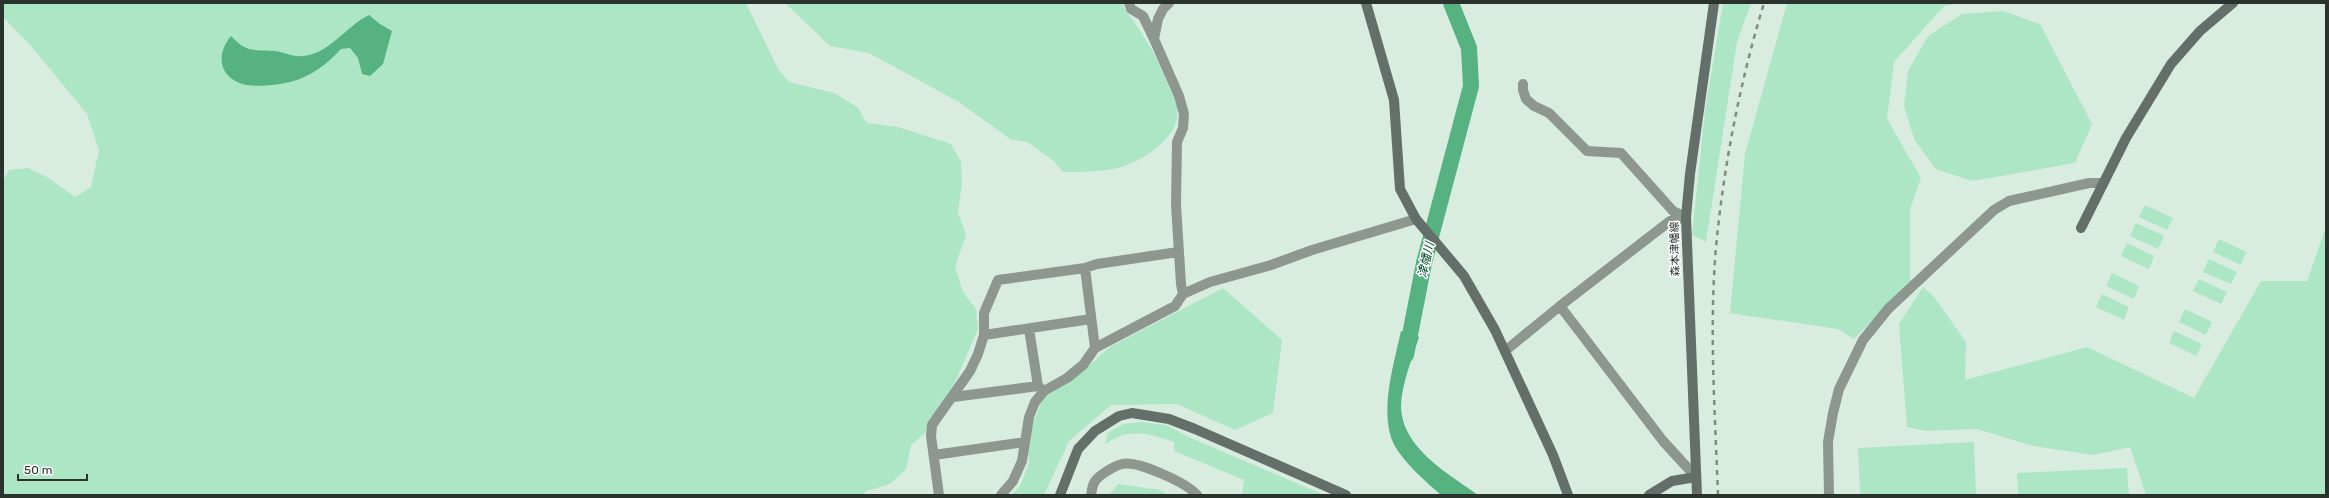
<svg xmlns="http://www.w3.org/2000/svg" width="2329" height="498" font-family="Rubik,'Noto Sans JP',sans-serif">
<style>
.green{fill:#ace6c4}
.water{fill:#56b281}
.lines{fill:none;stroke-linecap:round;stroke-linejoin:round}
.river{stroke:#56b281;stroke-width:16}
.street{stroke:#8e9690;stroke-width:10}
.secondary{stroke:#636f68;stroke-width:10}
.rail{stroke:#7e8c83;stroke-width:2.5;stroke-dasharray:5 5;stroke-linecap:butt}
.labels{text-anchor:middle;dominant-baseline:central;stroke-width:3;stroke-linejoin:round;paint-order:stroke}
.street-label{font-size:11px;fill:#2a322d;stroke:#fff}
.water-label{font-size:12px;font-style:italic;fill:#004c2c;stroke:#fff}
</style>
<rect width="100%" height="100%" fill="#d9ece0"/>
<path class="green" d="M3,3h743l32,66 11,13 45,11 23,14 10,16 31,4 53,17 10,18 1,21 -4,30 8,22 -11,32 8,25 13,17 2,20 -22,51 -32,54 -13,11 -5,24 -16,15 -24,7 -3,4h-860v-314l6,-11 19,-2 19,9 28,20 16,-10 8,-37 -12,-36 -56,-68 -28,-29z
M785,3h338l1,5c19,25 34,50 45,79 3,7 7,14 8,20 6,28 -33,54 -56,60 -18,5 -39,5 -58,5l-9,-11 -27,-19 -17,-3 -51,-37 -90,-49 -39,-7z
M1723,3h28l-14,39 -31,200 -14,-7 13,-124z
M1787,3h173l-16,3 -50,56 -7,57 34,59 -11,31v73l-56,57 -16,-10 -108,-16 15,-159z
M2003,11l37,13 52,100 -17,39 -103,18 -36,-12 -22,-30 -10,-33 4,-35 20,-35 34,-22z
M2145,205l28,13 -6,12 -28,-13z
M2136,223l28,13 -6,13 -28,-13z
M2326,227v268h-180l-16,-48 -37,8 -60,-9 -56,-17 -51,2 -19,-4 -8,-103 24,-37 11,10 32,45 -1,38 122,-33 107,51 67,-117h46z
M2219,239l27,13 -5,13 -28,-13z
M2127,243l27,13 -5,13 -28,-13z
M2209,259l28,13 -6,12 -28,-12z
M2112,273l27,13 -5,13 -28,-13z
M2199,279l28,13 -6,12 -28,-13z
M1223,288l59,52 -9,73 -38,17 -58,-26 -66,1 -42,36 -25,54h-33l9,-9 9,-23 -1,-21 4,-16 11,-28 37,-25 30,-26z
M2102,294l27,13 -5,13 -28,-13z
M2185,309l27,13 -6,13 -27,-13z
M2174,331l28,13 -6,12 -27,-13z
M1141,422l25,3 25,13 133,57h-82l2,-15 -70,-29v-9c-28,-9 -43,-15 -69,2l3,-11 15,-9z
M1974,442l2,53h-116l-2,-47z
M2127,468l2,27h-111l-1,-22z
M1118,484l42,6 7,5h-58z"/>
<path class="water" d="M369,15l11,9 12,7 -9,33 -13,12 -8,-2 -4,-16 -8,-10 -9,1c-14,15 -30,28 -51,33 -13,3 -30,5 -44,3 -27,-6 -31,-30 -15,-49 17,18 23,13 44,15 7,1 14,4 21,5 31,3 49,-30 73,-41z
M1401,331l18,6c-7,22 -17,46 -18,68 0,43 47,68 77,90h-37c-15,-13 -32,-28 -43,-44 -22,-30 -4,-87 3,-120z"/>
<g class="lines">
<path class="river" d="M1406,355l18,-92 47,-177 -2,-38 -18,-45"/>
<path class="street" d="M1129,3l2,6 12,7 11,23
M1169,3l-6,6 -5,10 -4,20 25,57 5,18 -1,14 -6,14 -1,63 5,79 2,10 27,-12 61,-17 41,-15 104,-31
M1523,84v6l3,9 8,7 15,7 38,38 34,2 52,58 13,6
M1085,268l10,80
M1560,306l103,135 33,36
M1029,329l9,57
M984,335l107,-16
M1505,351l55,-45 110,-85 16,-4
M953,397l85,-11 6,5
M934,455l91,-13
M939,495l-8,-59 1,-11 38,-54 8,-17 6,-19v-22l14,-33 87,-12 12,-4 81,-12
M1001,495l12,-14 9,-20 7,-44 6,-15 9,-11 23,-13 16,-13 12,-17 80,-42 8,-12
M1091,495c1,-4 1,-9 3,-12 3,-7 20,-17 28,-19 15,-4 65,19 75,31
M1829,495l-1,-53 5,-29 6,-24 24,-49 25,-31 106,-99 15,-9 80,-18h14"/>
<path class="secondary" d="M1366,3l28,97 6,89 16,30 48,57 31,54 58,125 15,40
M2081,228l45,-90 45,-74 29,-33 33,-28
M1060,495l18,-46 17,-18 24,-15 13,-3 37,6 26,10 151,66
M1649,495l23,-14 24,-4
M1697,495l-11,-278 4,-43 24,-171"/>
<path class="rail" d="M1718,495c-3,-83 -9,-166 -2,-248 8,-83 24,-165 48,-244"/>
</g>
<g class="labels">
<g class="street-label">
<text transform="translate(1675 249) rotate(-91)">森本津幡線</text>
</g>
<g class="water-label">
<text transform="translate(1426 260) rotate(-77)">津幡川</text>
</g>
</g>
<rect width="2329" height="498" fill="none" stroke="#2a322d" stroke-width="8"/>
<path d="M18 474v6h69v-6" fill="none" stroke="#2a322d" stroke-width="2"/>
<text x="24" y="474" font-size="12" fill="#2a322d" stroke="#ffffff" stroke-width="3" paint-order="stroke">50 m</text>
</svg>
